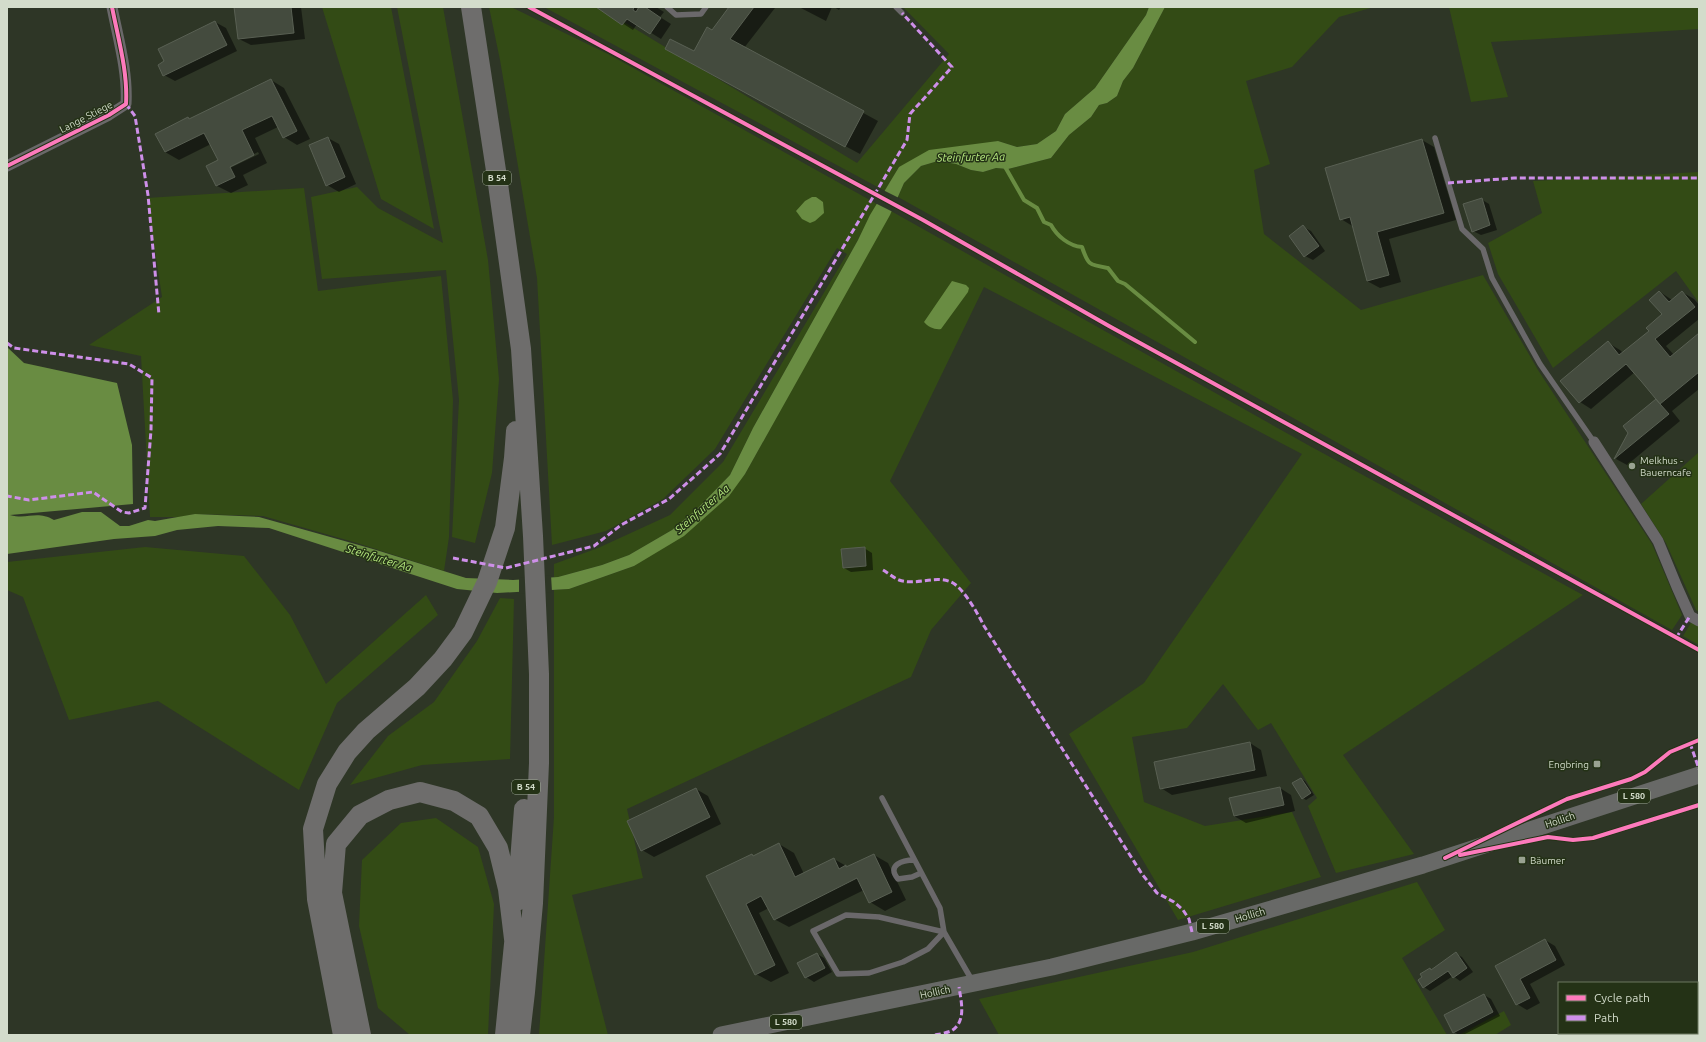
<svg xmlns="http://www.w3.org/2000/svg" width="1706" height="1042" font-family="Ubuntu,sans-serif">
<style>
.green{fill:#334b15}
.water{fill:#698c42}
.pier{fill:#2e3626}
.shadow{fill:#0007;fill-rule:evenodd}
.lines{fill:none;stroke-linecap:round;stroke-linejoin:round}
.stream{stroke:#698c42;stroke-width:4}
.building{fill:#444b3e;stroke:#596053}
.lane{stroke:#6a686a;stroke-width:5.5}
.street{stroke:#6a686a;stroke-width:11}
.primary{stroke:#686967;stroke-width:17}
.highway{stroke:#6e6d6c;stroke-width:20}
.quiet{stroke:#ce8fe9;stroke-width:3;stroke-dasharray:6 3;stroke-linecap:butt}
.cycleway-casing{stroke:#243216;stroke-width:6}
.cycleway{stroke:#fd7abc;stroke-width:4}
.poi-dot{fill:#99a291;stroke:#243216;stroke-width:1.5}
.labels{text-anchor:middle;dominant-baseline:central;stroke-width:3;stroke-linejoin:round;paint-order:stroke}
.shield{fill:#243216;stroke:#9ea995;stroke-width:1}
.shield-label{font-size:9px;font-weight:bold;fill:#d3dccb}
.street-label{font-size:10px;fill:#d3dccb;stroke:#243216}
.poi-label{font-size:10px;fill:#d3dccb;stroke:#243216;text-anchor:start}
.water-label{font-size:11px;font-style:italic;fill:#b8eb81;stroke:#243216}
</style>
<rect width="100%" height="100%" fill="#2e3626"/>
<path class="green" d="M322,7h69l43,222 -53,-30z
M397,7h46l45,253 11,119 -7,94 -17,70 -23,-6 7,-137 -13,-130 -124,9 -11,-82 46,-10 21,21 65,35z
M489,7h22l97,47 269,150 -19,36 -105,188 -23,47 -33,34 -25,21 -43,25 -27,10 -44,12h-4v-13l44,-16 72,-33 53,-53 124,-208 -10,-6 -122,201 -52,50 -57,32 -54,14 -15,-267 -37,-218z
M544,7h55l258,156 92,-109 -46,-47h246l-3,8 -51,73 -30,26 -9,17 -19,13 -20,3 -19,-6 -99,26 -14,24z
M1165,7h209l-35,10 -47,50 -46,14 24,83 -16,6 10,64 97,76 122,-35 55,95 114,174 30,71 -10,15 -774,-433 6,-14 17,-17 17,-5 18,3 15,6 12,2 13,-4 12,1 43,-11 18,-23 22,-18 8,-12 8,-2 10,-7 6,-15 10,-13z
M1449,7h250v22l-208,13 17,55 -37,5z
M1699,172v131l-23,-32 -123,97 -55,-94 -10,-31 54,-30 -9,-32z
M304,188l14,103 123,-15 12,124 -4,137 -5,34 -87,-28 -94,-27 -68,-2 -14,3h-31l-9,-161 -52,-11 73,-48 -15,-99z
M891,211l417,234 275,150 -240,160 71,99 -78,19 -28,-67 9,-8 -46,-75 -13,7 -35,-46 -36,44 -55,9 12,65 61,24 87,-14 29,65 -143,43 -109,-186 75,-51 158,-229 -318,-167 -94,194 81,102 -40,47 -20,47 -284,132 16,69 -71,17 36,140h-69l15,-218v-227l15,-1 65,-23 111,-92z
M1699,452v160l-3,-2 -30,-67 -25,-39z
M145,547l99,9 46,59 36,69 100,-89 12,20 -101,88 -38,87 -141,-89 -89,19 -46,-123 -16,-7v-28z
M500,598l14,1 -4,160 -88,6 -72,20 38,-49 46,-34 43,-61z
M1692,621l7,5v19l-16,-9z
M436,818l42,29 16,57 -6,131h-78l-32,-27 -19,-82 3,-66 39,-37z
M1417,882l28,48 -43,28 45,77h-448l-20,-36 214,-47z
M1504,1011l7,14 -16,10h-36z"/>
<path class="water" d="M1149,7h16l-32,61 -10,13 -6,15 -10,7 -8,2 -8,12 -22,18 -18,23 -43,11 -12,-1 -13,4 -12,-2 -15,-6 -18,-3 -17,5 -17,17 -14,32 -145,259 -16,22 -45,40 -50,30 -65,23 -72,4 -40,-4 -188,-61 -51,-2 -41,4 -22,6 -41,3 -107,15v-207l17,16 93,20 15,62 1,59 -123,11c18,5 26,-5 44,5l28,-8h19l19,14h9l19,-6 7,1 40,-7 64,3 114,32 93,29 47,2 45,-3 44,-12 27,-10 43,-25 25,-21 33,-34 23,-47 105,-188 12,-25 29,-48 30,-17 69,-9 19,6 20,-3 19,-13 9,-17 30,-26 51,-73z
M812,197h4l7,5 1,11 -9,8 -5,2 -8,-4 -6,-8 9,-10z
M952,281l14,4 3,3 -1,4 -27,37c-6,1 -13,-2 -17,-7z"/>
<path class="pier" d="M883,190l16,8 -6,14 -18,-9z
M551,575l1,17 -33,2v-16z"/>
<path class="shadow" d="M235,7h66l4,32 -54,6 -12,-6z
M597,7h38l3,2 2,-2h16l8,5 -4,5 11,7 -10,15 -24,-15 -4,6z
M730,7l45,1 -31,40 134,73 -18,33 -180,-97 15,-4z
M799,7h33l-6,14z
M834,7h7l-2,3z
M215,22l11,6 11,23 -62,30 -11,-6z
M271,80l13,8 26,51 -13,6 -13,-8 -6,-10 -23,11 12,25 -24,12 5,10 -17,8 -14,-7 -10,-20 12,-6 -8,-16 -32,16 -14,-8 23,-34 3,2zM258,152l1,2 -29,14v-2z
M328,138l11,6 17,40 -17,8 -12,-7z
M1422,140l12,7 22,73 -67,19 12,43 -21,6 -13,-7 -13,-54 -13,-8z
M1481,199l8,5 8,26 -16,5 -8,-4z
M1303,227l8,4 14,20 -12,9 -8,-4z
M1660,292l12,8 10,-8 12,7 5,6v14l-33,27 8,9 25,-21v55l-27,22 8,10 -53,44 -11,-6 13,-27 31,-30 -25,-30 -44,37 -11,-7 28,-59 12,7 3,3 27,-22 13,-17z
M864,548l8,5 1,17 -22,2 -7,-4z
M1250,743l11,7 6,26 -95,19 -11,-7z
M1301,779l4,2 9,14 -8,5 -3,-2z
M1280,788l11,7 4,16 -49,12 -12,-7z
M696,789l12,7 13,28 -67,33 -12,-7z
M779,844l15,9 10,21 30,-15 14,8 26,-12 14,8 18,37 -21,11 -15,-9 -6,-12 -75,37 -15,-8 -5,-11 -10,5 30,60 -18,9 -15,-8 -48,-97 44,-22 2,1z
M1545,940l10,6 10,19 -35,19 10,19 -13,7 -10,-6 -20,-38z
M817,954l7,4 8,14 -18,10 -8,-5z
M1456,954l6,3 11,15 -13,9 -7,-5 -23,15 -6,-4v-10l6,-8 3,2z
M1484,995l7,4 9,17 -37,19h-4l-5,-3z"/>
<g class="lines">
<path class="stream" d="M1004,165l20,35 13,8 7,14 7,3c6,11 18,21 31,22 6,18 7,18 26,21l10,13 7,3 70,58"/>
</g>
<path class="building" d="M234,7h57l3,26 -56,6z
M596,7h38l-1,3 3,2 3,-5h6l16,11 -11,16 -23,-15 -5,6z
M729,7h25l-24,32 134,72 -19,36 -180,-98 5,-10 24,12 13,-24 5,3z
M215,21l12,24 -64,31 -5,-11 6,-4 -6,-12z
M271,79l26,52 -14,7 -11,-22 -30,14 12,25 -24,12 5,10 -19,9 -10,-20 12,-6 -14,-27 -39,19 -10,-18 33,-17 1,2z
M328,137l17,40 -19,9 -17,-41z
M1422,139l22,74 -67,19 12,43 -22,6 -17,-64 -10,3 -15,-52z
M1482,198l8,27 -18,7 -9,-28z
M1303,225l16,21 -15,11 -15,-21z
M1659,291l10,11 13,-11 13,16 -40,32 15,18 29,-24v39l-39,32 9,10 -55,45 14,-26 -5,-7 33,-27 4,5 -19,-23 -15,-17 -47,39 -19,-22 48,-40 11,14 30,-24 -3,-3 16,-14 -13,-14z
M865,547l1,19 -23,2 -2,-19z
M1250,742l5,28 -95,19 -6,-27z
M1301,778l10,15 -9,6 -10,-16z
M1280,787l4,18 -50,11 -5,-18z
M696,788l14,29 -69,34 -14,-30z
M779,843l16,34 39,-19 5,11 7,-4v2l28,-13 18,38 -23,11 -12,-25 -83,42 -13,-24 -15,8 29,61 -20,10 -49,-99 46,-22 1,2z
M1545,939l11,21 -36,19 10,19 -14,7 -21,-39z
M1456,952l11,16 -14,10 -5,-7 -25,17 -5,-8 4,-3 -2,-3 10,-6 1,2z
M817,953l8,15 -20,10 -8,-15z
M1484,994l9,18 -40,21 -9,-18z"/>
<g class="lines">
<path class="lane" d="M667,7l9,8 25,-1 5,-7
M896,7l6,6
M1435,138l27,91 21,20 9,29 48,86 54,78
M882,798l58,110 4,24 -16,17 -25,13 -34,11 -31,1 -25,-43 33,-16 33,2 65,15 29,50
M914,860c-11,0 -28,5 -16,19l14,-2 9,-4"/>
<path class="street" d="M7,166l102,-51 17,-11c2,-32 -8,-66 -14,-97
M1594,442l64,99 19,46 13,29 9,5"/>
<path class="primary" d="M721,1035l331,-68 140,-35 231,-67 276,-90"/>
<path class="highway" d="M471,7l26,170 24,172 12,187 6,138v89l-6,140 -8,89 -5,43
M517,901l7,-92
M343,1035l-26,-136 -4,-70 14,-45 20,-32 19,-21 51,-44 26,-28 20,-27 24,-50 18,-54 9,-70 2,-27
M361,1035l-29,-142 4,-49 24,-29 29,-15 31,-8 34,9 25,15 19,32 10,41 7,58
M505,1035l10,-101"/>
<path class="quiet" d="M126,104l9,12 13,79 11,120
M1448,183l66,-5h185
M7,343l7,5 115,16 23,14 -1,52 -6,78 -16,5 -7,-1 -29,-20 -64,8 -22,-4
M453,558l53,10 88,-22 27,-21 48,-26 51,-45 187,-314 3,-26 42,-47 -50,-54
M883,570c5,3 11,8 16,10 16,6 36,-5 52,2 12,5 27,32 33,44l158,248 15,19 17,9 9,8 6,9 3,13
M1676,638l14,-22
M1690,743l9,26
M935,1035c5,-1 11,-2 16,-4 16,-9 10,-30 8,-44"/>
<g class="cycleway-casing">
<path id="cycleway" d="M529,7l394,213 186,106 590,324
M7,166l102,-51 17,-11c2,-32 -8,-66 -14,-97
M1460,855l88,-18 25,3 20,-2 106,-33
M1445,858l122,-59 64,-20 14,-7 25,-20 29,-12"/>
</g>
<use href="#cycleway" class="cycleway"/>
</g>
<g class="poi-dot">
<circle cx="1632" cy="466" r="4"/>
<rect x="1593" y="760" width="8" height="8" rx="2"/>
<rect x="1518" y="856" width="8" height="8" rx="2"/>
</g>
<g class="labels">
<g class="shield">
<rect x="483" y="171" width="28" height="14" rx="3"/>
<rect x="512" y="780" width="28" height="14" rx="3"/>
<rect x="1618" y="789" width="32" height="14" rx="3"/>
<rect x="1197" y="919" width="32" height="14" rx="3"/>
<rect x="770" y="1015" width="32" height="14" rx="3"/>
</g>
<g class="shield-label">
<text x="497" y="178">B 54</text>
<text x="526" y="787">B 54</text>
<text x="1634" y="796">L 580</text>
<text x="1213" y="926">L 580</text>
<text x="786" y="1022">L 580</text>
</g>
<g class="street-label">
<text transform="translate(86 117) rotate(-27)">Lange Stiege</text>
<text transform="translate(1560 820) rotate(-18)">Hollich</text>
<text transform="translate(1250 915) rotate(-16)">Hollich</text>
<text transform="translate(935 992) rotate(-12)">Hollich</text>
</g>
<g class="poi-label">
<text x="1640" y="460">Melkhus -<tspan x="1640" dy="12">Bauerncafe</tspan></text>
<text x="1589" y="764" text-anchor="end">Engbring</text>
<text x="1530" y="860">Bäumer</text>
</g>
<g class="water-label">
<text transform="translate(971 157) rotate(-1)">Steinfurter Aa</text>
<text transform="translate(702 509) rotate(-41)">Steinfurter Aa</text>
<text transform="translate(379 558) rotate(17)">Steinfurter Aa</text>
</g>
</g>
<rect width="1706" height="1042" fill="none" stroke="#d3dccb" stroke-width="16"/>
<rect x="1558" y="982" width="140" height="52" fill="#243216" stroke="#6a765e"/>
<rect x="1566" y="995" width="20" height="6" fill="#fd7abc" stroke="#6a765e"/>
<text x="1594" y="1002" font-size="12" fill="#d3dccb">Cycle path</text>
<rect x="1566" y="1015" width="20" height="6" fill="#ce8fe9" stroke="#6a765e"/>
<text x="1594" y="1022" font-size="12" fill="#d3dccb">Path</text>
</svg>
